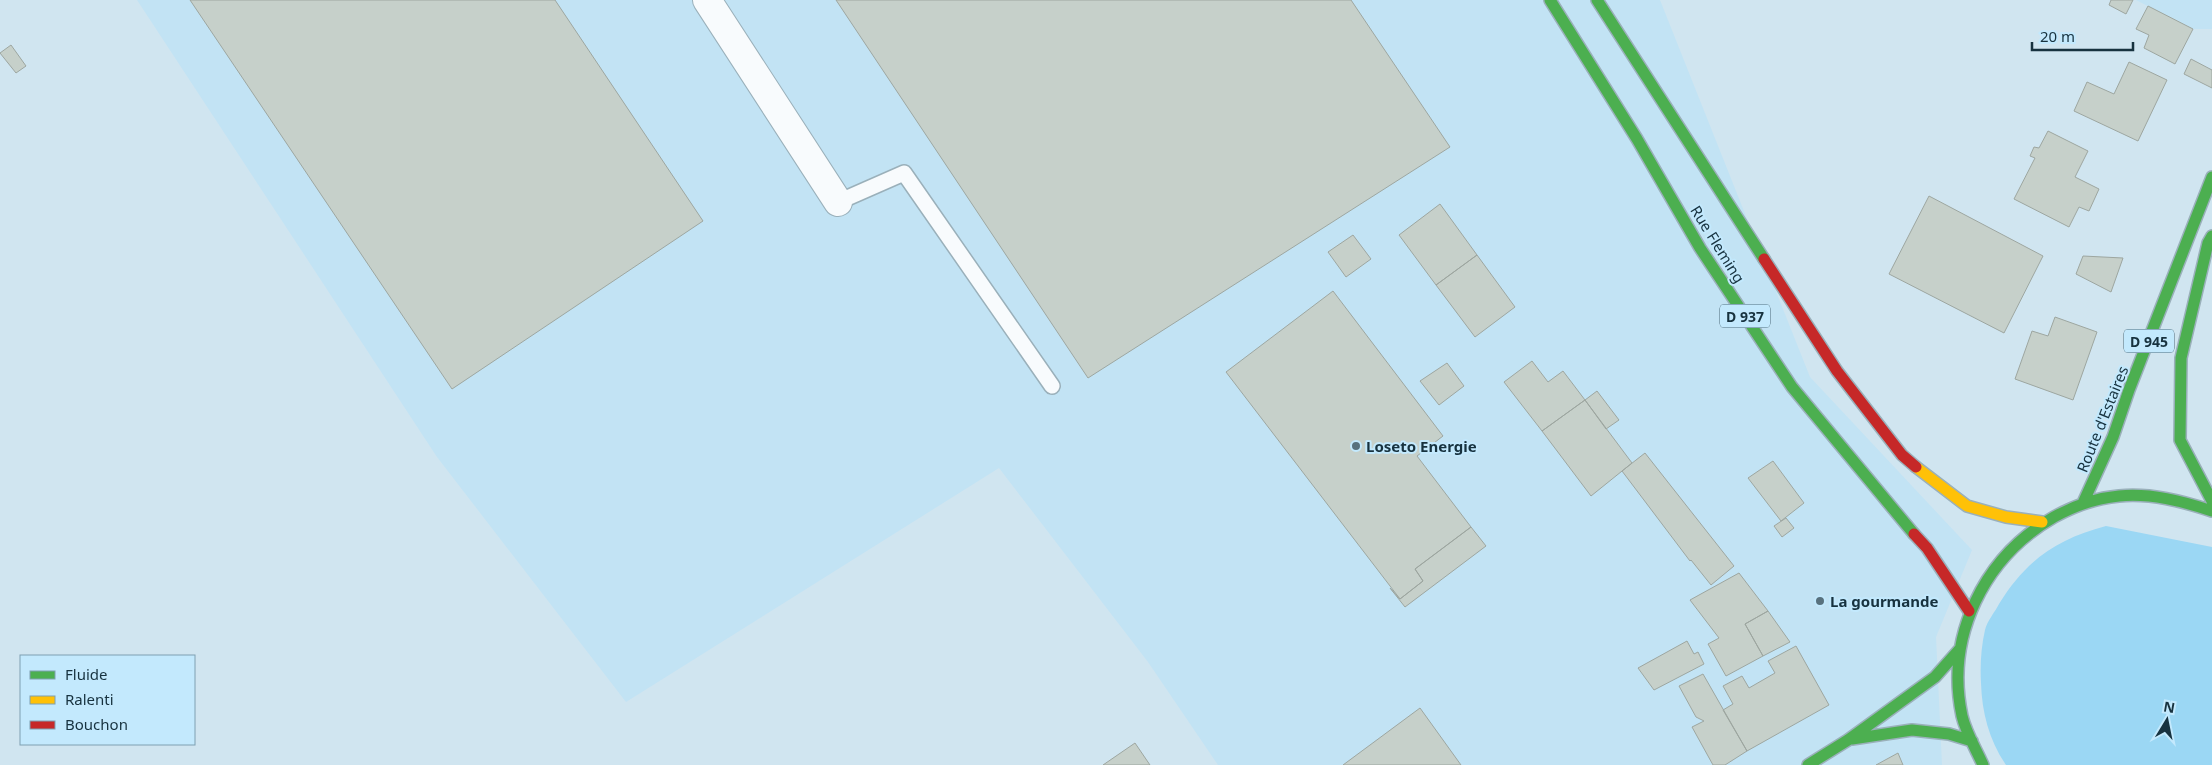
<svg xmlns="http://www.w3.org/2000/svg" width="2212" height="765" font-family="'Noto Sans',sans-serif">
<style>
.built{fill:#c2e3f4}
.green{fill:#9bd7f4}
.building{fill:#c6d0ca;stroke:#9da6a0}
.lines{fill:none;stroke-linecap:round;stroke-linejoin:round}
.lane-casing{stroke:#9ab0ba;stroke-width:18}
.street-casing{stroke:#9ab0ba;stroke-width:30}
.fast-casing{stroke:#9ab0ba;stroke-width:14}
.slow-casing{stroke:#9ab0ba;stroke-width:14}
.jam-casing{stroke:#9ab0ba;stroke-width:14}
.lane{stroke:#f8fbfd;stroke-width:15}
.street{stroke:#f8fbfd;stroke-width:28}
.fast{stroke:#4caf50;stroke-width:11}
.slow{stroke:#ffc107;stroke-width:11}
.jam{stroke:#c62828;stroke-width:11}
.poi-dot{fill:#58717d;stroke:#c3e9fd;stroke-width:2}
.labels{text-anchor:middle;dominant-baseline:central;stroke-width:4;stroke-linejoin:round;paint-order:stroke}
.shield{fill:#c3e9fd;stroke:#4b6978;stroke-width:1}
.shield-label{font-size:14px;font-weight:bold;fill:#17323f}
.street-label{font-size:15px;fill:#17323f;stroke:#c3e9fd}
.poi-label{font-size:15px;font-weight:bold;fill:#17323f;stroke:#c3e9fd;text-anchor:start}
</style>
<rect width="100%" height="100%" fill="#d0e5f0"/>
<path class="built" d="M137,0h1523l150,377 162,173 -36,87 6,128h-724l-70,-103 -149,-194 -373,234 -189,-245z
M2136,0h76v29h-19z"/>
<path class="green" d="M2106,526l106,21v218h-206c-17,-25 -24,-52 -25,-82 -1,-17 0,-36 4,-53 2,-9 10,-18 14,-26 27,-44 58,-65 107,-78z"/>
<path class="building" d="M190,0h365l148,221 -251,168z
M836,0h515l99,147 -362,231z
M2111,0h22l-7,14 -17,-9z
M2148,6l45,23 -18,35 -31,-16 5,-13 -13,-6z
M11,45l15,21 -10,7 -16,-20z
M2191,59l21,11v18l-28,-14z
M2129,62l38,18 -29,61 -64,-30 13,-29 27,12z
M2048,131l40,20 -13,26 24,12 -10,22 -10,-4 -10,20 -55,-28 21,-41 -5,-2 4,-9 5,1z
M1929,196l114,60 -39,77 -115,-59z
M1440,204l37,51 -41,30 -37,-50z
M1353,235l18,24 -25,18 -18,-25z
M1477,255l38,52 -40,30 -39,-52z
M2083,256l40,2 -12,34 -35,-18z
M1333,291l110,145 -26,20 54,71 -56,42 8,12 -23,18 -174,-227z
M2055,317l42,15 -24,68 -58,-21 17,-48 16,5z
M1532,361l16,21 15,-11 22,29 -43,31 -38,-49z
M1447,363l17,23 -25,19 -19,-24z
M1597,391l22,29 -13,9 -21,-29z
M1585,400l47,63 -41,33 -49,-65z
M1645,453l89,113 -23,19 -20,-25 -1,1 -68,-90z
M1773,461l31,42 -23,18 -33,-43z
M1786,518l8,10 -12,9 -8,-11z
M1471,527l15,19 -81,61 -15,-19 10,11 23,-18 -8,-12z
M1739,573l29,38 -23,13 18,32 -37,20 -18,-32 11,-6 -29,-38z
M1768,611l22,31 -27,14 -18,-32z
M1687,641l7,13 4,-2 6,12 -50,26 -16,-22z
M1796,646l33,59 -82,46 -24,-41 10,-6 -10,-18 19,-10 7,12 26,-15 -7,-12z
M1703,674l44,77 -22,14h-12l-21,-38 12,-6 -8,-4 -17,-31z
M1420,708l41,57h-118z
M1135,743l15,22h-47z
M1898,753l5,12h-27z"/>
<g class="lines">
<g class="lane-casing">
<path id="lane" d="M838,202l66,-29 148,213"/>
</g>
<g class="street-casing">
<path id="street" d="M707,0l131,202"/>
</g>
<g class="fast-casing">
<path id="fast" d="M1550,0l87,139 63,109 92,139 122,147
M1597,0l167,259
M2212,236l-4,7 -27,115 -1,82 32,61
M2083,503l30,-66 16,-47 83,-213
M1852,739l60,-9 37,4 23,7
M1808,765l40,-25 87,-63 24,-27
M1983,765c-7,-16 -17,-32 -21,-49 -17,-80 22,-159 92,-199 20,-11 42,-19 65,-21 32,-3 63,5 93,15"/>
</g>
<g class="slow-casing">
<path id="slow" d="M1916,467l51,39 39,11 36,5"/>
</g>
<g class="jam-casing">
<path id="jam" d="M1764,259l73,112 65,84 14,12
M1914,534l13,14 42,63"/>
</g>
<use href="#lane" class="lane"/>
<use href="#street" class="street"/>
<use href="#fast" class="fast"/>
<use href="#slow" class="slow"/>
<use href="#jam" class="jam"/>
</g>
<g class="poi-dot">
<circle cx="1356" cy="446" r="5"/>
<circle cx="1820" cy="601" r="5"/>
</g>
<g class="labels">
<g class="shield">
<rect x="1720" y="304.5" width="50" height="23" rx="4"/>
<rect x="2124" y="329.5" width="50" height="23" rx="4"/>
</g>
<g class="shield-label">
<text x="1745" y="316">D 937</text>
<text x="2149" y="341">D 945</text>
</g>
<g class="street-label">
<text transform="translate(1718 244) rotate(58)">Rue Fleming</text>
<text transform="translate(2102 419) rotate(-68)">Route d'Estaires</text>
</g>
<g class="poi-label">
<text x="1366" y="446">Loseto Energie</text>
<text x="1830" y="601">La gourmande</text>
</g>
</g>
<rect x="20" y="655" width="175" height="90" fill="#c3e9fd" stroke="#7ea0b1"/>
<rect x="30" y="671" width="25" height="8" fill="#4caf50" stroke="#7ea0b1"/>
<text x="65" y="680" font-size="15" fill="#17323f">Fluide</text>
<rect x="30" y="696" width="25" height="8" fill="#ffc107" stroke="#7ea0b1"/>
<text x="65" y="705" font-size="15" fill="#17323f">Ralenti</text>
<rect x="30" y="721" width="25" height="8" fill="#c62828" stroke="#7ea0b1"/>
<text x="65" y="730" font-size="15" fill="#17323f">Bouchon</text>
<g transform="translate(2167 720) rotate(10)" stroke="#c3e9fd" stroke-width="4" paint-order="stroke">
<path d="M0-4L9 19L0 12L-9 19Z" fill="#17323f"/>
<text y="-8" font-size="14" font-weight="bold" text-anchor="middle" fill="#17323f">N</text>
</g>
<path d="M2032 42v8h101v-8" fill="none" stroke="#17323f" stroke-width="2.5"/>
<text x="2040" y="42" font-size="15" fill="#17323f" stroke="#c3e9fd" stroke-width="4" paint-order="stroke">20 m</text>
</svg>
